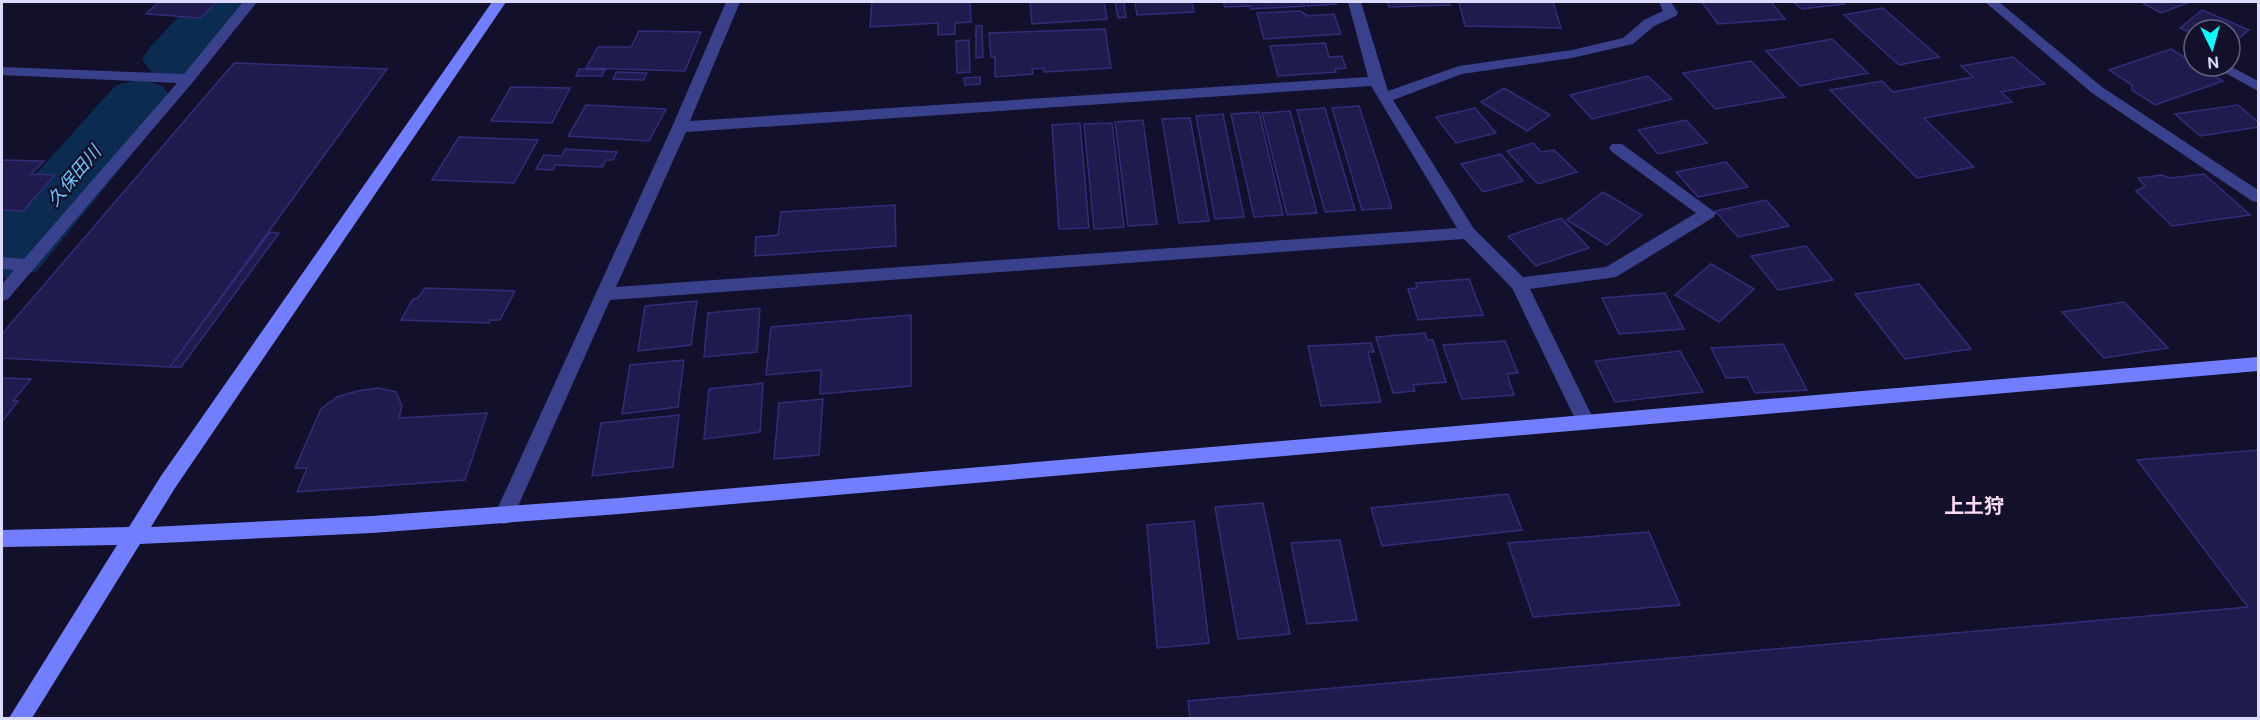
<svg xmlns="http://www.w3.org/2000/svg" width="2260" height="720" font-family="'DM Sans','Noto Sans JP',sans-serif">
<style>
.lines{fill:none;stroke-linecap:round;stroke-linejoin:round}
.river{fill:#0b2c50;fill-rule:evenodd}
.building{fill:#201b4d;stroke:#332c7a;stroke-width:1.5}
.street{fill:#39408c;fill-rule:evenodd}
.secondary{fill:#717eff;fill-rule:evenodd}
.labels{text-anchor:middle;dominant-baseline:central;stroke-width:4.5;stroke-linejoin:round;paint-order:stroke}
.water-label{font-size:18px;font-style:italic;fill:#68caff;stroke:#12102b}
.quarter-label{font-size:20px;font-weight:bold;fill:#ffdcf6;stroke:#12102b}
</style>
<rect width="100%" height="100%" fill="#12102b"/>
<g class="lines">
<path class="river" d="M192,2h65l-59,71 -23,6 -23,-6 -10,-14 10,-14z
M139,79l24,7 10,15 -10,15 -126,155 -27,8 -8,-2v-65l113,-126z"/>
</g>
<path class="building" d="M159,2h58l-17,16 -54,-4z
M872,2h98l1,20 -16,1v11l-17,1v-12l-68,4z
M1030,2h74l3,17 -75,5z
M1115,2h9l2,15 -8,1z
M1135,2h57l2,10 -57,3z
M1223,2h80l2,4 -54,3 -1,-3 -25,1z
M1306,2h29l1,2 -28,2z
M1387,2h61l2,3 -61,2z
M1459,2h94l8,26 -96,-2z
M1702,2h69l14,17 -67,5z
M1793,2h50l2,2 -43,5z
M2141,2h49l-29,11z
M1883,8l56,49 -40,8 -55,-50z
M2202,10l47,20 -19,16v-16h-36v4l-14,-6z
M1300,11l8,5 26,-2 7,20 -77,5 -7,-26z
M976,26h6l1,31 -7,1z
M1105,29l6,39 -67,4 -1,-4 -11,1 1,5 -38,3v-20h-4l-2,-24z
M639,31l62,1 -16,39 -99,-3 12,-21h33z
M1832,39l36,34 -68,13 -34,-35z
M969,40l1,32 -13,1 -1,-32z
M1325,43l4,14 13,-1 4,12 -11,1 1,3 -58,4 -8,-30z
M2171,49l23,14v3h4l25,15 -68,24 -23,-15v-5l-23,-15z
M2013,57l32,27 -44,8 11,10 -88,16 50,49 -57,11 -87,-88 52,-9 11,11 80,-15 -12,-11z
M1751,61l34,36 -70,12 -32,-36z
M234,63l153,6 -217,298 -168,-9v-24z
M579,69l26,1 -3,6h-26z
M616,72l31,1 -3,7 -31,-1z
M1648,76l24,23 -80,20 -22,-24z
M980,77v7l-15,1 -1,-7z
M511,87l59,1 -18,35 -61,-2z
M1504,88l46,27 -23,16 -46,-29z
M586,105l80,4 -17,32 -81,-5z
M2238,105l20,17v5l-58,9 -25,-22z
M1359,106l33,102 -30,2 -30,-102z
M1325,108l30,102 -30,2 -28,-102z
M1475,108l21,25 -40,10 -20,-26z
M1290,111l27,102 -30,2 -25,-102z
M1259,112l24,103 -29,2 -23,-103z
M1223,114l21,103 -29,2 -19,-103z
M1190,118l19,103 -30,2 -17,-104z
M1143,120l14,104 -29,2 -13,-104z
M1686,120l21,23 -49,11 -20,-24z
M1080,123l9,105 -30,1 -7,-104z
M1112,123l12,104 -30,2 -10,-105z
M459,137l79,3 -24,43 -82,-3z
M1533,143l8,9 13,-2 23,22 -39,12 -31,-33z
M565,149l52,3 -4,8h-7l-4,7 -47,-2 -2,5 -17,-1 8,-14 18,1z
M1501,154l22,27 -40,11 -22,-28z
M2,160l42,1 -13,13 24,1 -32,36 -21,-1z
M1726,162l22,25 -50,10 -22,-25z
M2204,174l46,41 -78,11 -36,-35 9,-5 -7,-8 23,-3 9,3z
M1603,192l39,23 -35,30 -40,-25z
M1766,200l23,26 -51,11 -23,-26z
M895,205l1,41 -141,10 1,-19 22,-2 3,-23z
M1561,218l28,30 -53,18 -28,-30z
M270,232l9,1 -98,134h-11z
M1806,246l27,34 -55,10 -27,-34z
M1711,264l43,25 -35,33 -44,-27z
M1469,279l14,36 -65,5 -10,-31 9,-1 -1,-5z
M1919,284l52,65 -66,10 -50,-65z
M425,288l90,3 -15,29h-10l-1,3 -88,-3 12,-21 5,-1z
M1665,293l19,36 -65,5 -17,-36z
M697,301l-6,44 -53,6 7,-45z
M2124,302l44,46 -64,10 -42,-46z
M760,308l-3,44 -53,5 4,-44z
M911,315v71l-91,8 1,-24 -55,5 5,-48z
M1425,333l2,7h6l13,42 -33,3 2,6 -22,2 -17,-56z
M1505,341l13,32 -11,1 7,21 -52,4 -19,-54z
M1371,343l3,9h-6l13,50 -60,4 -13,-60z
M1783,344l24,46 -52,3 -8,-16 -21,1 -15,-30z
M1680,351l23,41 -88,10 -20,-41z
M684,360l-6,47 -56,7 8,-49z
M2,378l29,1 -18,22h5l-16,21z
M763,383l-3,49 -56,7 5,-50z
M378,388l18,4 6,14 -3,12 88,-5 -22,67 -168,12 10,-24h-12l26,-59 16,-12 20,-6z
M823,399l-4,56 -45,4 5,-56z
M679,415l-6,52 -81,9 9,-53z
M2258,450v268h-1068l-2,-17 1060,-94 -111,-147z
M1508,494l14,36 -140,16 -11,-38z
M1263,503l27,131 -52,5 -23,-132z
M1194,521l15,122 -52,5 -10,-123z
M1649,532l31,73 -147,12 -25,-74z
M1340,540l17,80 -50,4 -16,-81z"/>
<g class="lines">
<path class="street" d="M243,2h14l-64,80 -185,217 -6,2v-17l12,-14 -12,-1v-12l22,2 153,-176 -175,-8v-8l182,7z
M726,2h14l-50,119 678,-44 -20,-75h13l27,89 71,-25 113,-16 51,-12 21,-18 19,-9 -4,-9h12l7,11 -2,3 -22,10 -21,18 -61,14 -110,16 -69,26 81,129 49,48 83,-10 90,-54 -84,-61 -3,-4 3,-4h10l94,69 -2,4 -98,60 -86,12 64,131 -2,5 -7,2 -7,-2 -66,-137 -48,-49 -854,61 -99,222 -7,2 -7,-2 -3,-6 178,-389zM1371,86l86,142 -841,59 70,-155z
M1985,2h14l103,85 156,103v12l-6,-1 -160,-108z
M2194,47v9l-8,-5z
M2213,66h17l28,15v10z"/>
<path class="secondary" d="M492,2h14l-331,486 -24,39 221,-11 247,-18 1639,-141v14l-1639,143 -247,19 -232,11 -108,174h-23l108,-173 -115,2v-17l127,-3 32,-51z"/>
</g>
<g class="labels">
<g class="water-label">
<text transform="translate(74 176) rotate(-50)">久保田川</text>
</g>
<g class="quarter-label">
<text x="1974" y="506">上土狩</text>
</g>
</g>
<rect width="2260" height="720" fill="none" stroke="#dbdaff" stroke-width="6"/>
<g transform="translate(2212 48) rotate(175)"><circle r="28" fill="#12102b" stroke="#626180" stroke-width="1.5"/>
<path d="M0-4.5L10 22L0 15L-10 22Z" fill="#06fffc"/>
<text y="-9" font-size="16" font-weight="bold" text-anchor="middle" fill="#dbdaff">N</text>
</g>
</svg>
